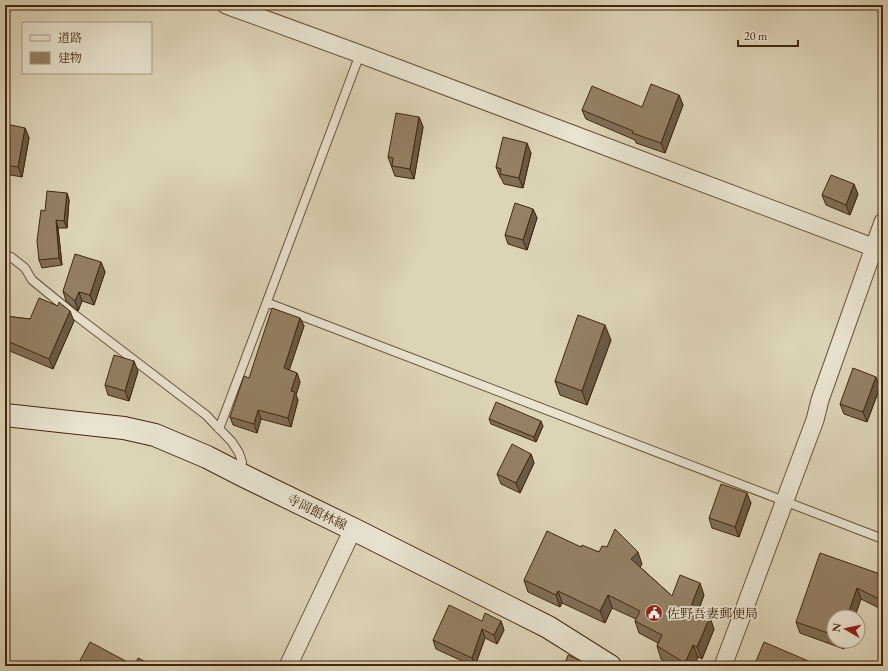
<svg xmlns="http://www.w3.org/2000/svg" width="888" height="671" font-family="'EB Garamond','Noto Serif JP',serif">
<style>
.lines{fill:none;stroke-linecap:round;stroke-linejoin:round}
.service-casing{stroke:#6a5236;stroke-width:10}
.minor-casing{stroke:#6a5236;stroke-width:19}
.secondary-casing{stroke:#44260b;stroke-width:24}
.service{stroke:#e9e3d0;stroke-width:8}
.minor{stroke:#e9e3d0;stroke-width:17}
.secondary{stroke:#e9e3d0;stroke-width:22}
.wall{fill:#7f6e56;stroke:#44260b}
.shaded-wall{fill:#685a46;stroke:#44260b}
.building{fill:#948064;stroke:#44260b}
.labels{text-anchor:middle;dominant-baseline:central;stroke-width:3.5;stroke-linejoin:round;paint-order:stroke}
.street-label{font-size:13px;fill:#44260b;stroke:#e9e3d0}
.poi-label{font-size:13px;fill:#44260b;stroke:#e9e3d0;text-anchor:start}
</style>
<rect width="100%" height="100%" fill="#ddd4b7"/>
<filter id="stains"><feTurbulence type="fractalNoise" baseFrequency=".005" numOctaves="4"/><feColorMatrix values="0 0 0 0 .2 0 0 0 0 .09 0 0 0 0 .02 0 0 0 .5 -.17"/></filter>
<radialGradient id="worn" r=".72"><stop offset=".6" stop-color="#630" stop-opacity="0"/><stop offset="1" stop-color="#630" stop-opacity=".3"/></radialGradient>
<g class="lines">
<g class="service-casing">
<path id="service" d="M5,256l6,1 14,11 7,12 43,35 131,100 26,27 7,11 3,9 -2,11
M268,303l615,236
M219,429l141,-375"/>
</g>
<g class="minor-casing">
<path id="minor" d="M226,5l134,49 523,197
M288,666l65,-137
M723,666l92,-246 5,-20 63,-178"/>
</g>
<g class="secondary-casing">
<path id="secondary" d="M5,415l119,13 31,7 52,22 39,20 107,52 195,98 62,39"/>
</g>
<use href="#service" class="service"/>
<use href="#minor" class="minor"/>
<use href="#secondary" class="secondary"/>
</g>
<path class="wall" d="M679,95l4,10 -18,48 -29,-10 -1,-3 -49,-21 -4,-9 60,-3z
M419,117l4,10 -9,52 -19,-3 -7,-19z
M25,128l4,10 -7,39 -17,-3v-42z
M531,153l-8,35 -19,-4 -3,-6 -1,-1 -4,-10z
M67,193l2,7 -2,28h-9l4,37 -20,3 -3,-8 6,-49z
M858,194l-8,21 -24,-10 -4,-10z
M533,209l4,9 -10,32 -19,-6 -3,-9z
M101,262l4,10 -11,33 -12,-4 -4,10 -12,-10 -3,-10z
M5,316l25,3 44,2 -21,48 -48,-20v3z
M300,318l4,8 -15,44 8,3 3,9 -4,13 2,5 -7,27 -30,-8 -4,14 -24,-8 -3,-8 19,-39z
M611,340l-24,65 -27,-10 -5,-14z
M138,371l-9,30 -21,-6 -3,-10z
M880,387l-13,35 -23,-8 -4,-10z
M489,419l54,7 -7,16 -45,-18z
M531,454l3,9 -14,30 -19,-9 -4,-10z
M751,503l-12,34 -27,-9 -3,-10z
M581,547l18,5 8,-5 35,17 -2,3 32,29 32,-1 -6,17 16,17 -12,30 -4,-2 -4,9h-20l-13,-7 -4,-13 1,-3 -19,-10 -4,-12 1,-2 -24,-11 -7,15 -43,-20 -2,4 -32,-15 -4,-12z
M883,569v41l-22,-11 -27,18v24h13l-3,8 -44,-16 -4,-11 84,-48z
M482,621h19l3,9 -7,14 -12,-6 -10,28h-2l-37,-17 -3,-9z"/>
<path class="shaded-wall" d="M679,95l4,10 -18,48 -4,-10z
M419,117l4,10 -9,52 -4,-10z
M25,128l4,10 -7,39 -4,-10z
M527,143l4,10 -8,35 -4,-10z
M854,184l4,10 -8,21 -4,-10z
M5,186l3,7 -3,12z
M67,193l2,7 -2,28 -3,-7z
M533,209l4,9 -10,32 -4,-10z
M56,220l2,8 4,37 -3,-7z
M101,262l4,10 -11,33 -4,-10z
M79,292l3,9 -4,10 -3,-10z
M70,311l4,10 -21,48 -4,-10z
M300,318l4,8 -17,51 -3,-9z
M605,325l6,15 -24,65 -5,-14z
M134,361l4,10 -9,30 -4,-10z
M297,373l3,9 -4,13 2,5 -7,27 -3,-9 3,-27z
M876,377l4,10 -13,35 -4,-10z
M258,410l3,9 -4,14 -3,-9z
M541,421l2,5 -7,16 -2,-5z
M531,454l3,9 -14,30 -4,-10z
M747,493l4,10 -12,34 -4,-10z
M638,552l4,12 -6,7 -5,-12z
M700,583l4,12 -10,26 -4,-12z
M857,588l4,11 -6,18h-8z
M558,591l4,12 -2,4 -4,-12z
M608,595l4,13 -7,15 -5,-12z
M710,617l4,12 -12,30 -5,-12z
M501,621l3,9 -7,14 -3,-9z
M482,629l3,9 -10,28 -3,-8z
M841,641h6l-3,8z
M693,645l5,12 -4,9h-8l-1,-3z"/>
<path class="building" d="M651,84l28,11 -18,48 -29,-10 1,-2 -51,-21 10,-24 50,21z
M396,113l23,4 -9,52 -18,-3 1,-8 -5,-1z
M6,124l19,4 -7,39 -13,-2v-33z
M503,137l24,6 -8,35 -19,-4 1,-5 -5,-2z
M831,175l23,9 -8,21 -24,-10z
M47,191l20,2 -3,28 -8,-1 3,38 -20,2 -2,-19 4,-31 4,1z
M515,203l18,6 -10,31 -18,-5z
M75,254l26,8 -11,33 -11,-3 -4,9 -12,-10z
M39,298l19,8 1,-4 11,9 -21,48 -44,-19v-24l25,3z
M272,308l28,10 -16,50 13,5 -6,18 4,1 -7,26 -30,-8 -4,14 -24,-7 14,-41 5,2z
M578,315l27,10 -23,66 -27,-10z
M114,355l20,6 -9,30 -20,-6z
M853,368l23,9 -13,35 -23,-8z
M496,402l45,19 -7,16 -45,-18z
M512,444l19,10 -15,29 -19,-9z
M721,484l26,9 -12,34 -26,-9z
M615,529l23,23 -7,7 41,37 8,-21 20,8 -10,26 20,8 -13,30 -4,-2 -8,18 -28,-17 5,-11 -27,-14 5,-10 -32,-16 -8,16 -42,-20 -2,4 -32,-15 23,-49 34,16 1,-2 17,7 3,-6 5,1z
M820,553l60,21 3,-5v32l-26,-13 -10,29h-13v18l-38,-13z
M449,605l33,16 3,-8 16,8 -7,14 -12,-6 -10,29 -39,-18z
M90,642l45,24 3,-8 16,8h-77z
M764,642l49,21 -2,3h-57z
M568,655l18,8 -1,3h-21z"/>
<defs>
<g id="civic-disc" transform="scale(0.9)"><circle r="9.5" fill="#8f2418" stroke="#e9e3d0"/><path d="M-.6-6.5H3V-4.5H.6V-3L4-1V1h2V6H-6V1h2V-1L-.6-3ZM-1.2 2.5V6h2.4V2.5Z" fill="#fff"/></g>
</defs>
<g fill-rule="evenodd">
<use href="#civic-disc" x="654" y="613"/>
</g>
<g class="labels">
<g class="street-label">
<text transform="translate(317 512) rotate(26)">寺岡館林線</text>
</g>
<g class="poi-label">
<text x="667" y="613">佐野吾妻郵便局</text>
</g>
</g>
<rect width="888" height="671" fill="none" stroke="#ddd4b7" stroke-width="20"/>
<rect x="6" y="6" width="876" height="659" fill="none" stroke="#44260b" stroke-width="2"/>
<rect x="10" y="10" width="868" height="651" fill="none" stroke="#44260b"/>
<rect x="22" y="22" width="130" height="52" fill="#e9e3d0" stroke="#a79781"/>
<rect x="30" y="35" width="20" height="6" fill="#e9e3d0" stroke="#a79781"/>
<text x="58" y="42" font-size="12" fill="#44260b">道路</text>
<rect x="30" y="52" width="20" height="12" fill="#948064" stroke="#a79781"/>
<text x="58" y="62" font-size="12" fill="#44260b">建物</text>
<g transform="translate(846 629) rotate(279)"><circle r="19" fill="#e9e3d0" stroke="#a79781"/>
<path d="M0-3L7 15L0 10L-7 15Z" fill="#8f2418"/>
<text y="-6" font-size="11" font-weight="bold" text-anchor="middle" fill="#44260b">N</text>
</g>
<path d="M738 40v6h60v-6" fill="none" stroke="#44260b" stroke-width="2"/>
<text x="744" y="40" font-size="12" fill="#44260b" stroke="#e9e3d0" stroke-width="3" paint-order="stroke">20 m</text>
<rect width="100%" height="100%" filter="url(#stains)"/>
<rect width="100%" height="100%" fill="url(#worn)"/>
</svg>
